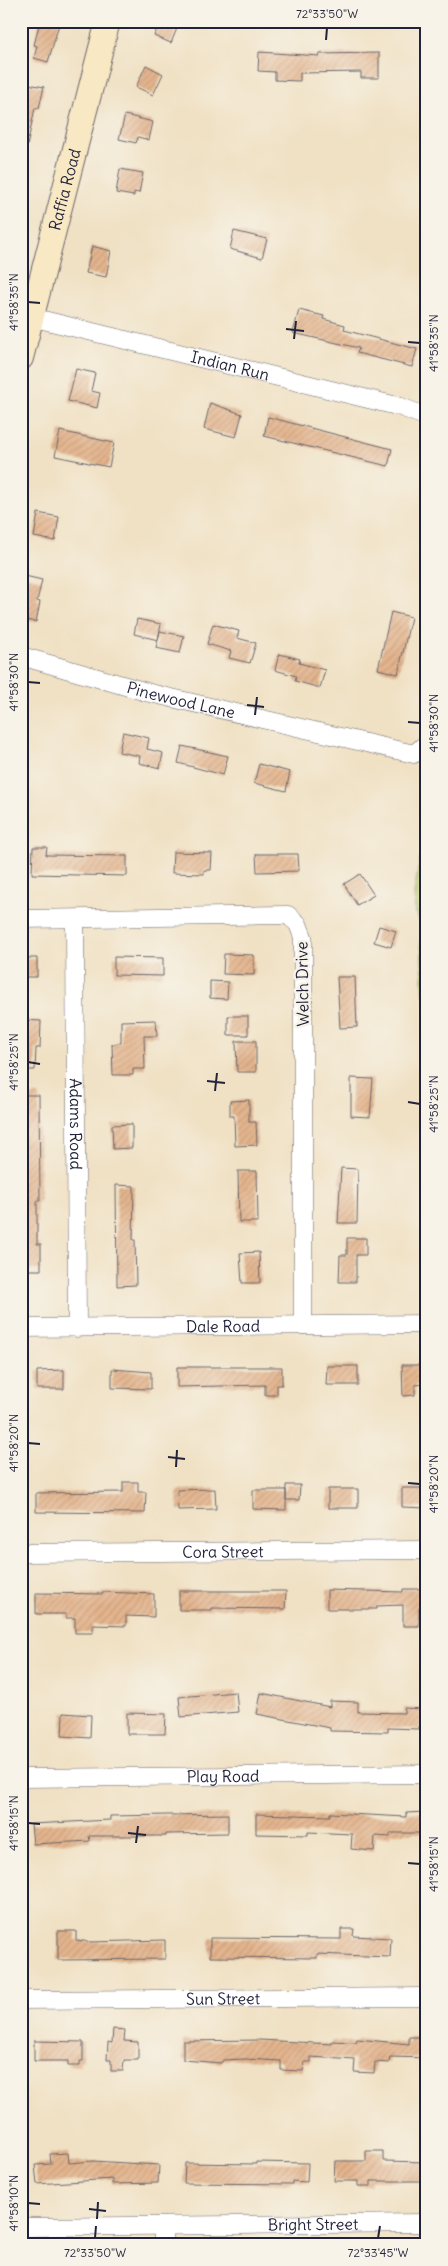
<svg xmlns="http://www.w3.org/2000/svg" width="448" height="2266" font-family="Delius,sans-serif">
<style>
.park{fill:url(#park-tufts);stroke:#6d7553}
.building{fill:url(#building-hatch)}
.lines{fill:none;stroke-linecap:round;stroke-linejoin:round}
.street-casing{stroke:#6a656b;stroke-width:19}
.secondary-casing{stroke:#6a656b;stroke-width:26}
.street{stroke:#fff;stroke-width:18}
.secondary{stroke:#f8e8c3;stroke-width:24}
.ticks{fill:none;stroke:#22223b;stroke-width:2}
.labels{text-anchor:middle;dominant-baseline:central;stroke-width:5;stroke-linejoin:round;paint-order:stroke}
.street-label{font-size:16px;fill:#22223b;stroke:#f7f3e8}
.neatline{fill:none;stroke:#22223b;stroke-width:2}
.ticks-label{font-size:12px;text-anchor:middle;fill:#22223b}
</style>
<defs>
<pattern id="park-tufts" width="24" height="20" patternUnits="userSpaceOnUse" patternTransform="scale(1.25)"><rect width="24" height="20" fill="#b8c86b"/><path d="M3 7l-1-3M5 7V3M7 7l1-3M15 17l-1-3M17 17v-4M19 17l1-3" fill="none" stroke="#9eac5e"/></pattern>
<pattern id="building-hatch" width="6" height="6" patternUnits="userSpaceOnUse" patternTransform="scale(1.25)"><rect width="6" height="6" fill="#e4b58e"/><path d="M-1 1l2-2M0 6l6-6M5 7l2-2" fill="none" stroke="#c39b7b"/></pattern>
</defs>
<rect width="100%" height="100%" fill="#f7f3e8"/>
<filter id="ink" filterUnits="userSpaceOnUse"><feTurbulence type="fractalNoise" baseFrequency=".02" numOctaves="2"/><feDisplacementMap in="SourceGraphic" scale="10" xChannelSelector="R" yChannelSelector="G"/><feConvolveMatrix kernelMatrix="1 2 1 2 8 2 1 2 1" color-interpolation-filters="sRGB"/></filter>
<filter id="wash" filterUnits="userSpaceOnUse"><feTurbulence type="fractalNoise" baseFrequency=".0096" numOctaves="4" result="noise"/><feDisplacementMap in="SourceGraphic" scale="20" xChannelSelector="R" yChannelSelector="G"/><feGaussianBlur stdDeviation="1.12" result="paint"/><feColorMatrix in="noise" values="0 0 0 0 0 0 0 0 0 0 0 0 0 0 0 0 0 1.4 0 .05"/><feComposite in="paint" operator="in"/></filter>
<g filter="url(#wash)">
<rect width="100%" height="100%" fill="#f0e1c4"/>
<path class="park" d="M427,820v176h-3l-4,-74 -5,-12 -1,-17z"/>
<g id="blocks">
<path class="building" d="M40,21h20l-12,41 -14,-4 3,-12 -3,-1z
M160,21h20l-9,22 -17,-7z
M259,52l60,4v-2l60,-1v25h-18v-6l-61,1v8l-25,-1v-8l-17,-1z
M146,65l17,9 -10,21 -17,-8z
M23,83l21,4 -5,21h-4l-8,38h-6z
M125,115l28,7 -4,18 -11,-3 -2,6 -17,-4z
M120,169l23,4 -4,20 -5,-1v4l-18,-3z
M234,231l33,8 -5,19 -32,-9z
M92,246l19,5 -5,26 -20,-4z
M299,310l25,6 -1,3 22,6 -1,5 73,19 -5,18 -55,-14 2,-5 -66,-15z
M76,369l19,4 -4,18 9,2 -3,15 -29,-7z
M210,403l32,11 -6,23 -32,-8z
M268,417l124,32 -4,17 -124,-30z
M60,431l54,12 -5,24 -54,-11z
M38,513l21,4 -4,24 -21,-4z
M25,576l17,4 -5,21 3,1 -4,20 -15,-3v-27z
M391,612l20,5 -13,57 -20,-5z
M137,619l24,5 -3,16 -24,-6z
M213,624l26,7 -2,7 19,5 -6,20 -21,-5 2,-7 -24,-7z
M160,631l24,5 -4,17 -24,-5z
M279,654l21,5 -1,4 26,7 -5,18 -25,-7 1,-5 -21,-6z
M123,732l26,6 -2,11 16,4 -3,15 -21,-5 1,-7 -21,-4z
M182,746l46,10 -5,19 -45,-12z
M259,764l31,8 -4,19 -32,-8z
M33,847h14l-1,8 81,1v20l-95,-2z
M173,852l39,1 -1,17h-7v4l-32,-1z
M256,854h42l1,17 -42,1z
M360,874l14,21 -17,10 -13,-21z
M379,926l17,5 -5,16 -17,-5z
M224,954l30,1v20l-31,-1z
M114,957l49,1v18l-49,-1z
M21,958h16v19h-16z
M337,977h18l2,50 -17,1z
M210,981l18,1 -1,17 -17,-1z
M228,1016h20v19h-20z
M23,1020l18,1 -1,27h-4l-1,22h-14z
M156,1020l1,16h-13l1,33h-12v6h-20l-1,-31 9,-1v-22z
M236,1041h20v31h-19z
M351,1078l22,1 -3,38 -19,-1z
M22,1095h17l1,106h-3v43h4v26h-19z
M249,1100v22h7l1,23 -22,1 -1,-30h-4v-15z
M132,1124v24l-19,1 -1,-24z
M341,1168l17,1 -1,54h-19z
M238,1171h19l1,51h-19z
M116,1185l18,1 -1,54h2l1,45 -19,1z
M347,1238h19v17h-10v27h-17l1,-27h7z
M259,1252l1,31h-18l-2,-30z
M402,1365h25v19l-12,1v10l-12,1z
M327,1366h31v19h-32z
M177,1367h105v18h-5v10h-12v-10l-88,2z
M112,1369l39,3v17l-39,-1z
M64,1370v19h-27v-18z
M123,1482h15v10h8l-1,21 -109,-1v-19l87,-1z
M286,1485h14l-1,15h-13z
M402,1488h25v20l-25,-1z
M215,1489l1,20 -38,1 -1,-20z
M328,1489h30v19h-30z
M253,1490h33v20l-33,-1z
M403,1589h24v19h-8v18h-16v-21l-26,1v3h-50v-19l76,2z
M179,1591h107l-1,18 -73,-1v2h-33z
M103,1592l51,2v23l-28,-1v10l-33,-1v8h-18v-15h-9v-4h-30v-21l67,1z
M236,1692l2,20 -57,5 -2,-20z
M261,1693l69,14v-6l28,1v10l46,1v-5l20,1v3h3v14h-8v3l-31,-1v4l-58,-1v-3l-73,-14z
M63,1713l28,2 -1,23 -28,-2z
M127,1713l39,1 -1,20h-38z
M427,1812v21h-37v4l-15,-1 -1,15 -23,-2 1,-15 -44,-2v3l-52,-1v-20l74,2v-3l76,4v-4z
M228,1814v19l-62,1v2h-77l1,5 -57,3 -2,-20 79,-4v-4z
M341,1929h13l-1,7 38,2 -1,19 -73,-3v4l-107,-1v-19l131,1z
M58,1931h18v9l15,2 74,-2v19l-107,1z
M113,2029l12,1 -1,11 14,1v18h-14l-1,11h-12v-11h-4l1,-18 4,1z
M409,2037h18v21l-37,-1 -1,6 -14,-1 -1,11 -20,-1 1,-12 -44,-3v5h-7l-1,9 -22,-1v-9l-36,-2 -22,1 -2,3 -38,-3v-19l77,-1 72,4v-3l24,1 1,-3 52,5z
M34,2041l49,1v19h-3v5h-12v-5h-34z
M366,2151h17v10l44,1v19h-56v5h-13v-5h-24l1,-20h31z
M68,2153l1,10 24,-2 66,4 -1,18 -46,1v-5l-75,5 -2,-19 16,-1 -1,-10z
M256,2162l52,1 -1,19 -15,-1v3l-108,-1 1,-20 71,1z"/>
</g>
</g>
<g filter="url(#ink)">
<use href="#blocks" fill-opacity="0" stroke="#6a656b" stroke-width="1"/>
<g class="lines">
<g class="street-casing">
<g id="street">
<path id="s1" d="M31,317l370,90 26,10"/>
<path id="s2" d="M21,656l129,37 264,61 13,-11"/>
<path d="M21,919l267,-4 10,9 5,13v388"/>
<path id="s3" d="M75,919l2,409"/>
<path id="s4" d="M21,1328l406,-4"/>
<path id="s5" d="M21,1553l406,-3"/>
<path id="s6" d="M21,1778l406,-4"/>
<path id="s7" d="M21,2000l406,-3"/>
<path d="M163,2226v19"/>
<path id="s8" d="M21,2227l406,-4"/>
</g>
</g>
<g class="secondary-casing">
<g id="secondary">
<path id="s9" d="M21,358l87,-337"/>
</g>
</g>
<use href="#street" class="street"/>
<use href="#secondary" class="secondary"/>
</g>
</g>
<path class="ticks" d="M326,40l1,-12M28,302l12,1M286,329l18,2M294,339l2,-18M408,342l12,1M28,682l12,1M247,705l17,2M255,715l2,-18M408,722l12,1M28,1062l12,2M207,1081l18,2M215,1091l2,-18M408,1102l12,2M28,1443l12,1M168,1457l17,2M176,1467l1,-17M408,1483l12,1M28,1823l12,1M128,1833l18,2M136,1843l2,-17M408,1863l12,1M28,2203l12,1M89,2209l17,2M97,2219l1,-17M95,2238l1,-12M378,2238l2,-12"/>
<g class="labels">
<g class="street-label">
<text stroke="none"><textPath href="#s9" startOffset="174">Raffia Road</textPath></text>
<text stroke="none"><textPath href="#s1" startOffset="205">Indian Run</textPath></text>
<text stroke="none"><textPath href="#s2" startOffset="166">Pinewood Lane</textPath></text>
<text transform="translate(302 984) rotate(-91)">Welch Drive</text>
<text stroke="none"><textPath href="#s3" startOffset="205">Adams Road</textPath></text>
<text stroke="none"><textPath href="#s4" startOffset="202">Dale Road</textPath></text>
<text stroke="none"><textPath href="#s5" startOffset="202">Cora Street</textPath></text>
<text stroke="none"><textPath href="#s6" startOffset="202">Play Road</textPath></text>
<text stroke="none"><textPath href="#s7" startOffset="202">Sun Street</textPath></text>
<text stroke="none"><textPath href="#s8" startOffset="292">Bright Street</textPath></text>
</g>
</g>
<rect width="448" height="2266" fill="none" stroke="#f7f3e8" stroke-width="55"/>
<rect x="28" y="28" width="392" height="2210" class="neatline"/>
<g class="ticks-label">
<text x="327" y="18">72°33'50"W</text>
<text transform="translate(14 302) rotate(-90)" y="4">41°58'35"N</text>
<text transform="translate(434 343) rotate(-90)" y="4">41°58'35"N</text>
<text transform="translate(14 682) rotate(-90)" y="4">41°58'30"N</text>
<text transform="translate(434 723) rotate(-90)" y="4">41°58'30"N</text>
<text transform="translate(14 1062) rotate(-90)" y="4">41°58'25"N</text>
<text transform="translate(434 1104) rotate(-90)" y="4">41°58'25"N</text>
<text transform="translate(14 1443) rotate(-90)" y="4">41°58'20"N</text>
<text transform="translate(434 1484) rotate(-90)" y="4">41°58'20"N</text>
<text transform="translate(14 1823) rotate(-90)" y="4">41°58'15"N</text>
<text transform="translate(434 1864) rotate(-90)" y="4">41°58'15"N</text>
<text transform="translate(14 2203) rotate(-90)" y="4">41°58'10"N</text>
<text x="95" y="2257">72°33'50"W</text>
<text x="378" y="2257">72°33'45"W</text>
</g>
</svg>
